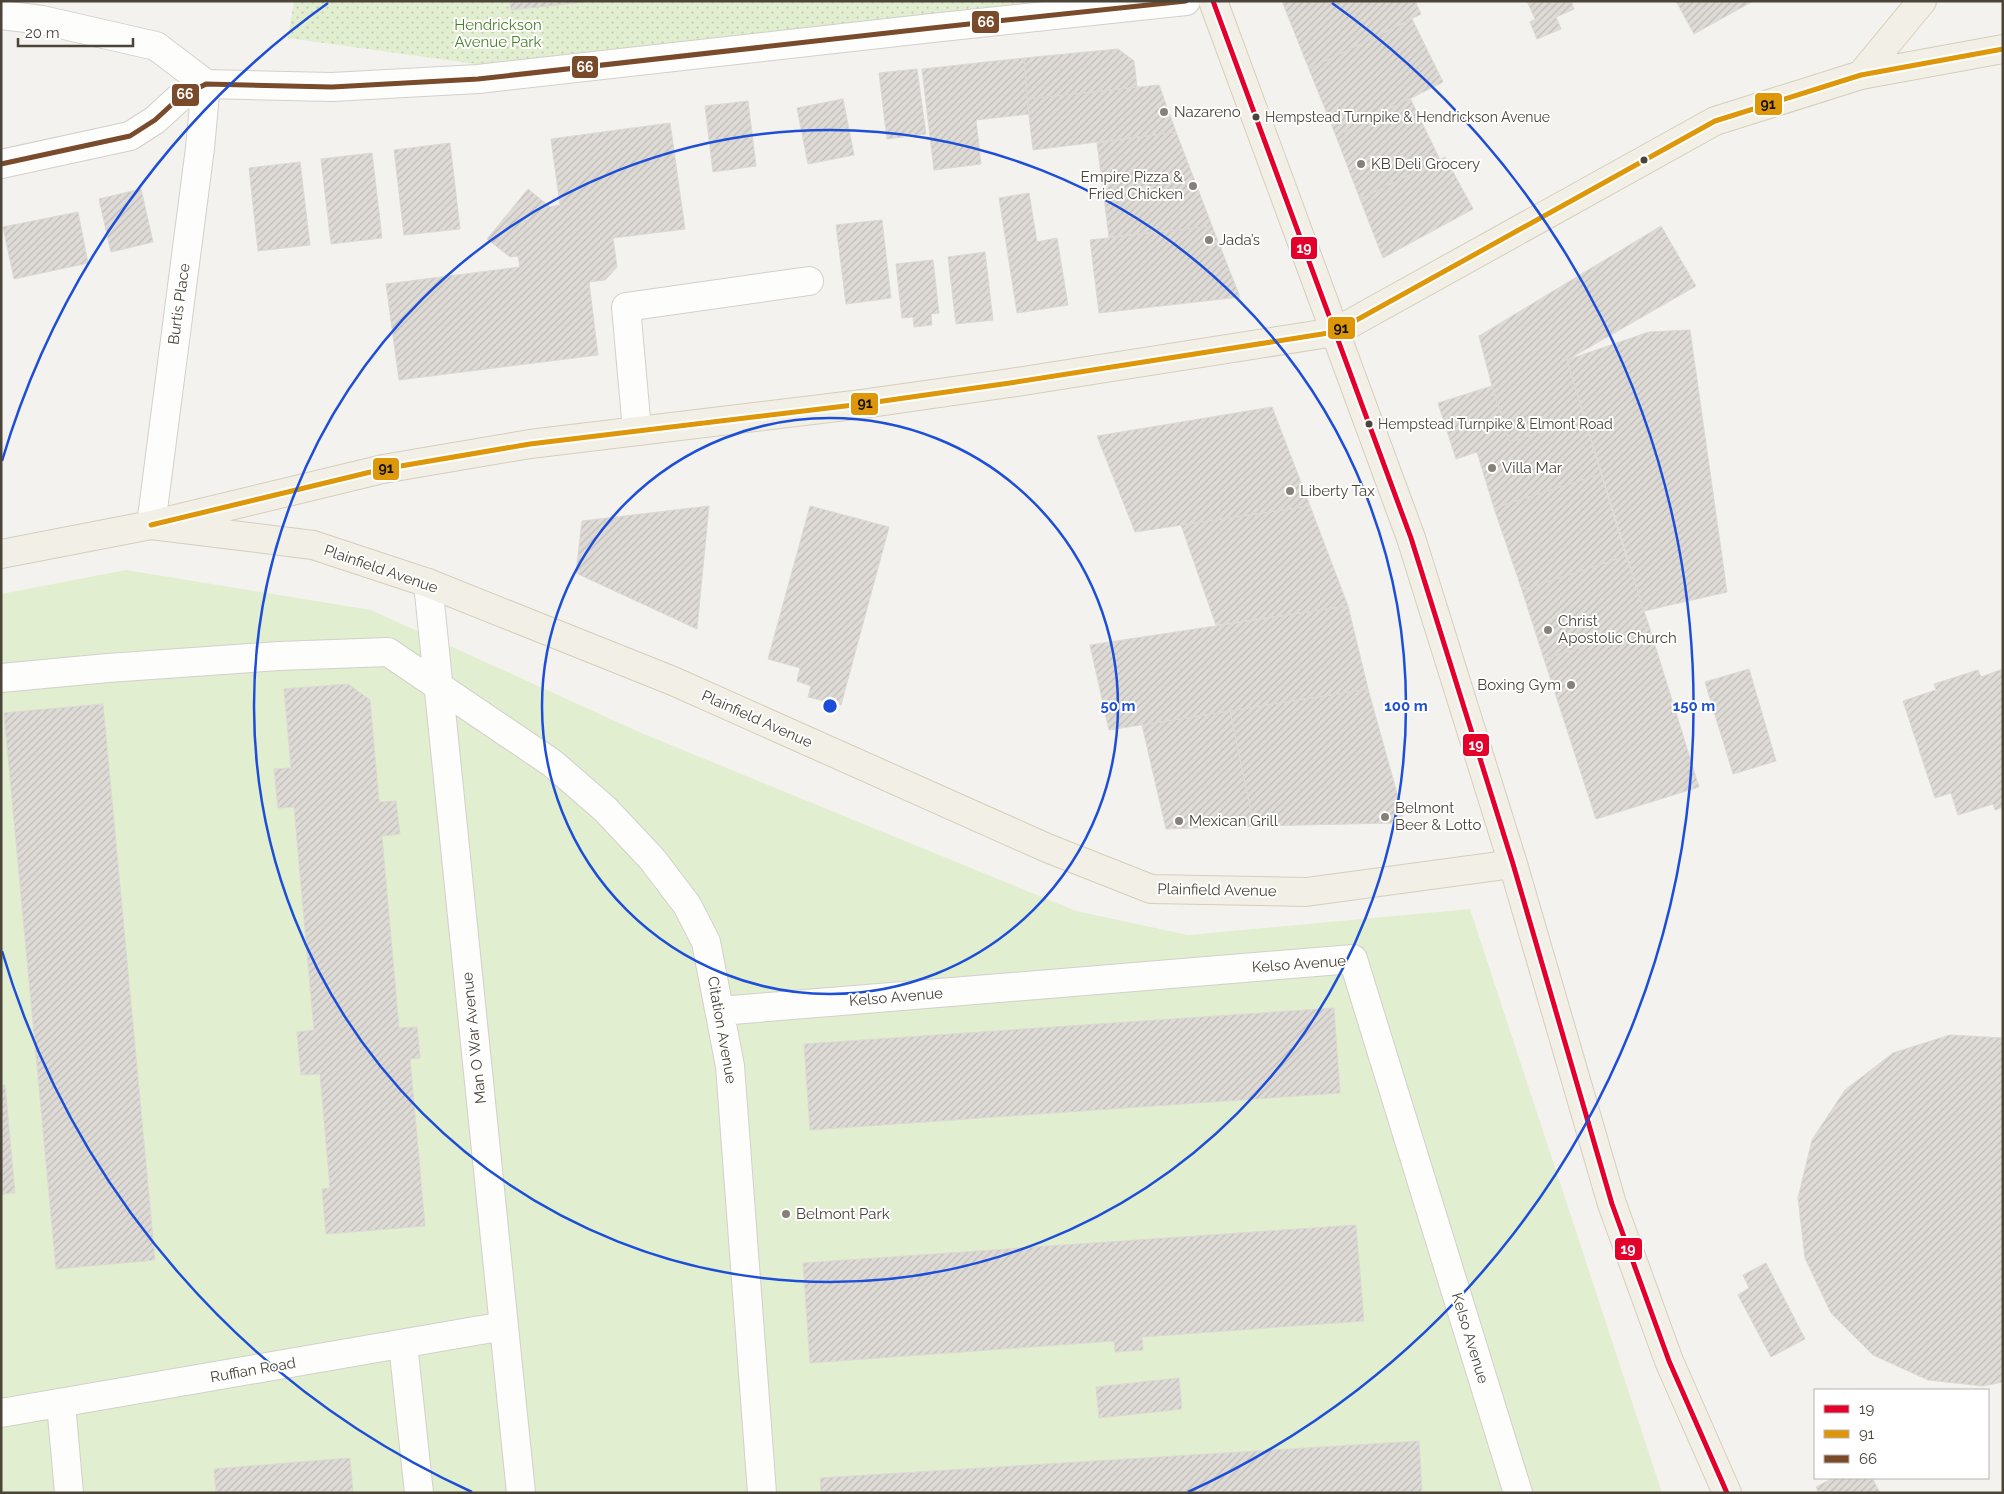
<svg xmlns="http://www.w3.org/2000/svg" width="2004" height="1494" font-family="Raleway,sans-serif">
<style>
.park{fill:url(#park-dots)}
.pitch{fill:#e1eecf}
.building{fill:url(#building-hatch);stroke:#dcd9d4}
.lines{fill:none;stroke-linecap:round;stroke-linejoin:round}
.minor-casing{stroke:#d2d0cb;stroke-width:30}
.major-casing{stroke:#d6cebb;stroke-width:30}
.minor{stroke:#fdfdfc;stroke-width:28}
.major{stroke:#f2efe6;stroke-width:28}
.bus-1-casing{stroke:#fff;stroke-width:9}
.bus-2-casing{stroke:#fff;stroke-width:9}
.bus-3-casing{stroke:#fff;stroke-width:9}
.bus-1{stroke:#e4002b;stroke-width:5}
.bus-2{stroke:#dd9709;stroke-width:5}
.bus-3{stroke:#7a4b2a;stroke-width:5}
.ring{fill:none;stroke:#1d4ed8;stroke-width:2.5}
.poi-dot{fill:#868178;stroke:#fff;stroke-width:2}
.bus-dot{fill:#4b4439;stroke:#fff;stroke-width:2}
.labels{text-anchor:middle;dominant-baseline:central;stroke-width:4;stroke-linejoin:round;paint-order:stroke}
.bus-label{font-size:14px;fill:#4b4439;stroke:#fff;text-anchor:start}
.park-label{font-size:15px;fill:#4a7f2a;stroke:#fff}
.poi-label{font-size:15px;fill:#4b4439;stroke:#fff;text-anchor:start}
.street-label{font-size:15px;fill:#4b4439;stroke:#fff}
.centre{fill:#1d4ed8;stroke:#fff;stroke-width:2.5}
.ring-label{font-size:15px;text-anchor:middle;font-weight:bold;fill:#1d4ed8;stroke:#fff;stroke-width:4;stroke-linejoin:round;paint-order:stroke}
.line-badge{stroke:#fff;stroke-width:2}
.badge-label{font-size:14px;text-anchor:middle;font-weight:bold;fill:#fff}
.pale-badge-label{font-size:14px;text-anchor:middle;font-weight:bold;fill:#111}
</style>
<defs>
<pattern id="park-dots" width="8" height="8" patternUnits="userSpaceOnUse" patternTransform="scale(1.25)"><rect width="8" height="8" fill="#e1eecf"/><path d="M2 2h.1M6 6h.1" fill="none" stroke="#c3cdb2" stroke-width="1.8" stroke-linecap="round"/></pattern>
<pattern id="building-hatch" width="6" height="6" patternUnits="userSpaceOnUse" patternTransform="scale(1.25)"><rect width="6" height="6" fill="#dedbd6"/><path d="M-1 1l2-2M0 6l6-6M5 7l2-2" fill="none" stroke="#c0bdb8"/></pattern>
</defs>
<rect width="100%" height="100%" fill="#f4f2ee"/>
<path class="park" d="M294,1h831l-620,67 -217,-30z"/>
<path class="pitch" d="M126,570l245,40 268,122 437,179 112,24 282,-26 192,584h-1661v-899z"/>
<path class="building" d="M510,1h74v1l-73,8z
M1282,1h133l6,13 -112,55z
M1527,1h44l3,8 -18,8 5,12 -24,10 -7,-17 5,-3z
M1676,1h77l-59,33z
M1412,19l31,63 -107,54 -27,-67z
M1118,49l16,12 3,26 -110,12 -3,-41z
M1024,58l5,56 -53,6 5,44 -47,6 -12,-101z
M917,69l9,65 -39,5 -8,-66z
M1159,85l17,47 -143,18 -6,-51z
M1410,98l30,62 -80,39 -24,-63z
M843,99l11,56 -46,9 -11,-56z
M748,101l8,65 -43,6 -8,-66z
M670,123l15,106 -72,9 4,29 -12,13 -16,2 9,73 -199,25 -13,-96 134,-17 -2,-11 -8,1 -23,-18 41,-50 22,18 10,-2 -9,-66z
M1176,132l36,94 -103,11 -12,-94z
M450,143l10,86 -56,6 -10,-85z
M372,153l10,85 -51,6 -10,-85z
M1445,157l28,52 -90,49 -23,-59z
M300,162l10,83 -52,6 -9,-83z
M141,189l12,53 -42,10 -12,-53z
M1029,193l8,49 20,-4 11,67 -51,8 -18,-115z
M78,212l10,51 -74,16 -11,-52z
M882,220l9,78 -45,6 -10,-79z
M1212,226l28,71 -141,16 -9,-73z
M1661,226l35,60 -129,74 17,58 -74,24 -18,-56 -13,-50z
M985,252l8,68 -37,4 -8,-67z
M933,260l6,53 -8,1 1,11 -18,2 -1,-10 -11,1 -6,-54z
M1690,330l37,262 -83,19 -77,-251 82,-28z
M1492,386l18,56 74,-24 17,56 -107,34 -17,-56 -21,7 -18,-56z
M1272,407l38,99 -175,26 -38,-96z
M1601,474l25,82 -104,34 -28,-82z
M709,506l-12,123 -121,-56 6,-52z
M810,506l79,21 -48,178 -33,-8 3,-11 -14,-5 3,-13 -32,-9z
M1310,506l38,100 -132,19 -35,-100z
M1626,556l23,70 -105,33 -22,-69z
M1348,606l20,83 -259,41 -19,-85z
M1649,626l50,161 -103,32 -52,-160z
M1749,669l27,92 -43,13 -28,-92z
M2003,669v138l-8,3 -2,-6 -35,11 -7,-22 -16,5 -32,-97 33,-11 -2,-6 44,-14 3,7z
M348,684l22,16 9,102 17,-1 4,33 -18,2 17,192 18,-1 3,31 -10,1 15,167 -99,8 -4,-45 8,-1 -10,-114 -19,1 -4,-43 17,-2 -20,-223 -16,1 -4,-39 17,-1 -7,-79z
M1368,689l35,126 -7,8 -142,3 -24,-115z
M103,704l52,556 -99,9 -52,-556z
M1230,711l24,115 -88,3 -24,-104z
M1334,1008l6,85 -530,37 -6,-86z
M1950,1035l53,3v344l-20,4 -55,-6 -55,-25 -42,-42 -26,-55 -7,-60 14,-58 33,-50 48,-37z
M1,1085h4l10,108 -14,1z
M1356,1225l8,96 -222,16 1,13 -28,2 -1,-11 -304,22 -7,-100z
M1766,1263l39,76 -34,18 -33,-62 11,-7 -6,-13z
M1179,1378l3,31 -83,9 -3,-31z
M1419,1441l3,52h-601l-1,-15z
M350,1458l3,35h-137l-2,-24z
M1833,1478h39l8,15h-61l-3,-6z"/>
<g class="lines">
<g class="minor-casing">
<path id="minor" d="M1,15l41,5 114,26 50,38 -6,64 -49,377
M1,164l129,-28 25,-16 24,-22 27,-14 126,3 146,-8 454,-51 254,-27
M637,430l-11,-123 183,-26
M428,583l93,910
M1,678l107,-10 171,-12 109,-4 164,111 53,46 47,50 35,46 19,37 24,124 32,427
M720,1011l633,-52 165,534
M403,1344l16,149
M61,1404l8,89
M1,1413l503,-87"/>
</g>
<g class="major-casing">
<path id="major" d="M1213,1l198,537 102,326 99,340 57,157 58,132
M1861,75l61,-74
M151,525l232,-56 147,-25 332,-40 148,-21 325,-51 380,-211 146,-46 142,-26
M1,554l150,-29 162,20 115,38 245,98 374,167 104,41 155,3 207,-28"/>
</g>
<use href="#minor" class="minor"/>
<use href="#major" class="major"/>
<g class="bus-1-casing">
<path id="bus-1" d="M1213,1l198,537 102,326 99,340 57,157 58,132"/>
</g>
<g class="bus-2-casing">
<path id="bus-2" d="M151,525l232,-56 147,-25 332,-40 148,-21 325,-51 380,-211 146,-46 142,-26"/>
</g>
<g class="bus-3-casing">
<path id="bus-3" d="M1,164l129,-28 25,-16 24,-22 27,-14 126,3 146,-8 454,-51 254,-27"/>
</g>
<use href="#bus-1" class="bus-1"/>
<use href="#bus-2" class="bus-2"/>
<use href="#bus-3" class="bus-3"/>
</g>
<g class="ring">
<circle cx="830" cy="706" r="288"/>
<circle cx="830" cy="706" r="576"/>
<path d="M472 1492A864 864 0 0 1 2 951M2 461A864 864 0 0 1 328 3M1332 3A864 864 0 0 1 1188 1492"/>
</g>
<g class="poi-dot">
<circle cx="1164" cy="112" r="5"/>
<circle cx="1361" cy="164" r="5"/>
<circle cx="1193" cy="186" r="5"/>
<circle cx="1209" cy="240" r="5"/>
<circle cx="1492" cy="468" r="5"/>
<circle cx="1290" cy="491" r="5"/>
<circle cx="1548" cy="630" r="5"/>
<circle cx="1571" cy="685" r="5"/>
<circle cx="1385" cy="817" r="5"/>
<circle cx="1179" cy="821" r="5"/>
<circle cx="786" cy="1214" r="5"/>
</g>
<g class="bus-dot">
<circle cx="1256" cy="117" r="4.5"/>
<circle cx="1644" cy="160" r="4.5"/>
<circle cx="1369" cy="424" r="4.5"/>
</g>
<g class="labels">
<g class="bus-label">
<text x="1265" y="117">Hempstead Turnpike &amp; Hendrickson Avenue</text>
<text x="1378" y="424">Hempstead Turnpike &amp; Elmont Road</text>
</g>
<g class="park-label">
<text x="498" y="25">Hendrickson<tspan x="498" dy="17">Avenue Park</tspan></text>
</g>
<g class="poi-label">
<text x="1174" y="112">Nazareno</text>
<text x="1371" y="164">KB Deli Grocery</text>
<text x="1183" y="177" text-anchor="end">Empire Pizza &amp;<tspan x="1183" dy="17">Fried Chicken</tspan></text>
<text x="1219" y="240">Jada’s</text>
<text x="1502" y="468">Villa Mar</text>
<text x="1300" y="491">Liberty Tax</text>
<text x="1558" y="621">Christ<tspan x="1558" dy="17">Apostolic Church</tspan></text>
<text x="1561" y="685" text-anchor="end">Boxing Gym</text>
<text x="1395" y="808">Belmont<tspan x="1395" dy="17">Beer &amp; Lotto</tspan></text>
<text x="1189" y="821">Mexican Grill</text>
<text x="796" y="1214">Belmont Park</text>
</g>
<g class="street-label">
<text transform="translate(179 304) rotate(-82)">Burtis Place</text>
<text transform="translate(381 569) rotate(19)">Plainfield Avenue</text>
<text transform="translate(757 719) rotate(24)">Plainfield Avenue</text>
<text transform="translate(1217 890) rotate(1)">Plainfield Avenue</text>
<text transform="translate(1299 964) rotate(-4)">Kelso Avenue</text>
<text transform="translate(896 997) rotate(-5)">Kelso Avenue</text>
<text transform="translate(722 1030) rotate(80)">Citation Avenue</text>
<text transform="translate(474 1038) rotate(-96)">Man O War Avenue</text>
<text transform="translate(1470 1338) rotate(73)">Kelso Avenue</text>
<text transform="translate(253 1370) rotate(-10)">Ruffian Road</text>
</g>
</g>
<circle cx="830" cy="706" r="8" class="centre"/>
<g class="ring-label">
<text x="1118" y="711">50 m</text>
<text x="1406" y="711">100 m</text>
<text x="1694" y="711">150 m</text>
</g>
<g class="line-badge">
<rect x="971" y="10" width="29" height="24" rx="5" fill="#7a4b2a"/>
<rect x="571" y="55" width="28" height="24" rx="5" fill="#7a4b2a"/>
<rect x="171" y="83" width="29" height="24" rx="5" fill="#7a4b2a"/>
<rect x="1754" y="92" width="29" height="24" rx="5" fill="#dd9709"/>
<rect x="1290" y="236" width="28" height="24" rx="5" fill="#e4002b"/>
<rect x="1327" y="316" width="29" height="24" rx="5" fill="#dd9709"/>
<rect x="850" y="392" width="29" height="24" rx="5" fill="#dd9709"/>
<rect x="372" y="457" width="28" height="24" rx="5" fill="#dd9709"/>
<rect x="1462" y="733" width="28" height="24" rx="5" fill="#e4002b"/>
<rect x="1614" y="1237" width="29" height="24" rx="5" fill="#e4002b"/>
</g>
<g class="badge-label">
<text x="986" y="27">66</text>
<text x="585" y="72">66</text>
<text x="185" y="99">66</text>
<text x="1304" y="253">19</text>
<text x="1476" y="750">19</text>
<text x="1628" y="1254">19</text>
</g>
<g class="pale-badge-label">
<text x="1768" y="109">91</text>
<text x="1341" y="333">91</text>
<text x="865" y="408">91</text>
<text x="386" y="473">91</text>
</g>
<rect width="2004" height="1494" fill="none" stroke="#4b4439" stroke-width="5"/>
<rect x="1814" y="1389" width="175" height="90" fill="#ffffff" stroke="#b7b4b0"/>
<rect x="1824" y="1405" width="25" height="8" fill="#e4002b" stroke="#b7b4b0"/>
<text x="1859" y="1414" font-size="15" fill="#4b4439">19</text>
<rect x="1824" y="1430" width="25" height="8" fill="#dd9709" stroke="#b7b4b0"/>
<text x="1859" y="1439" font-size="15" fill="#4b4439">91</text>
<rect x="1824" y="1455" width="25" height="8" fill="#7a4b2a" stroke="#b7b4b0"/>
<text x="1859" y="1464" font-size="15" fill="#4b4439">66</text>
<path d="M18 38v8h115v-8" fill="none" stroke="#4b4439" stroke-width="2.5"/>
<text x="25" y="38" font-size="15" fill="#4b4439" stroke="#ffffff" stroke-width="4" paint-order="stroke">20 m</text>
</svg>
